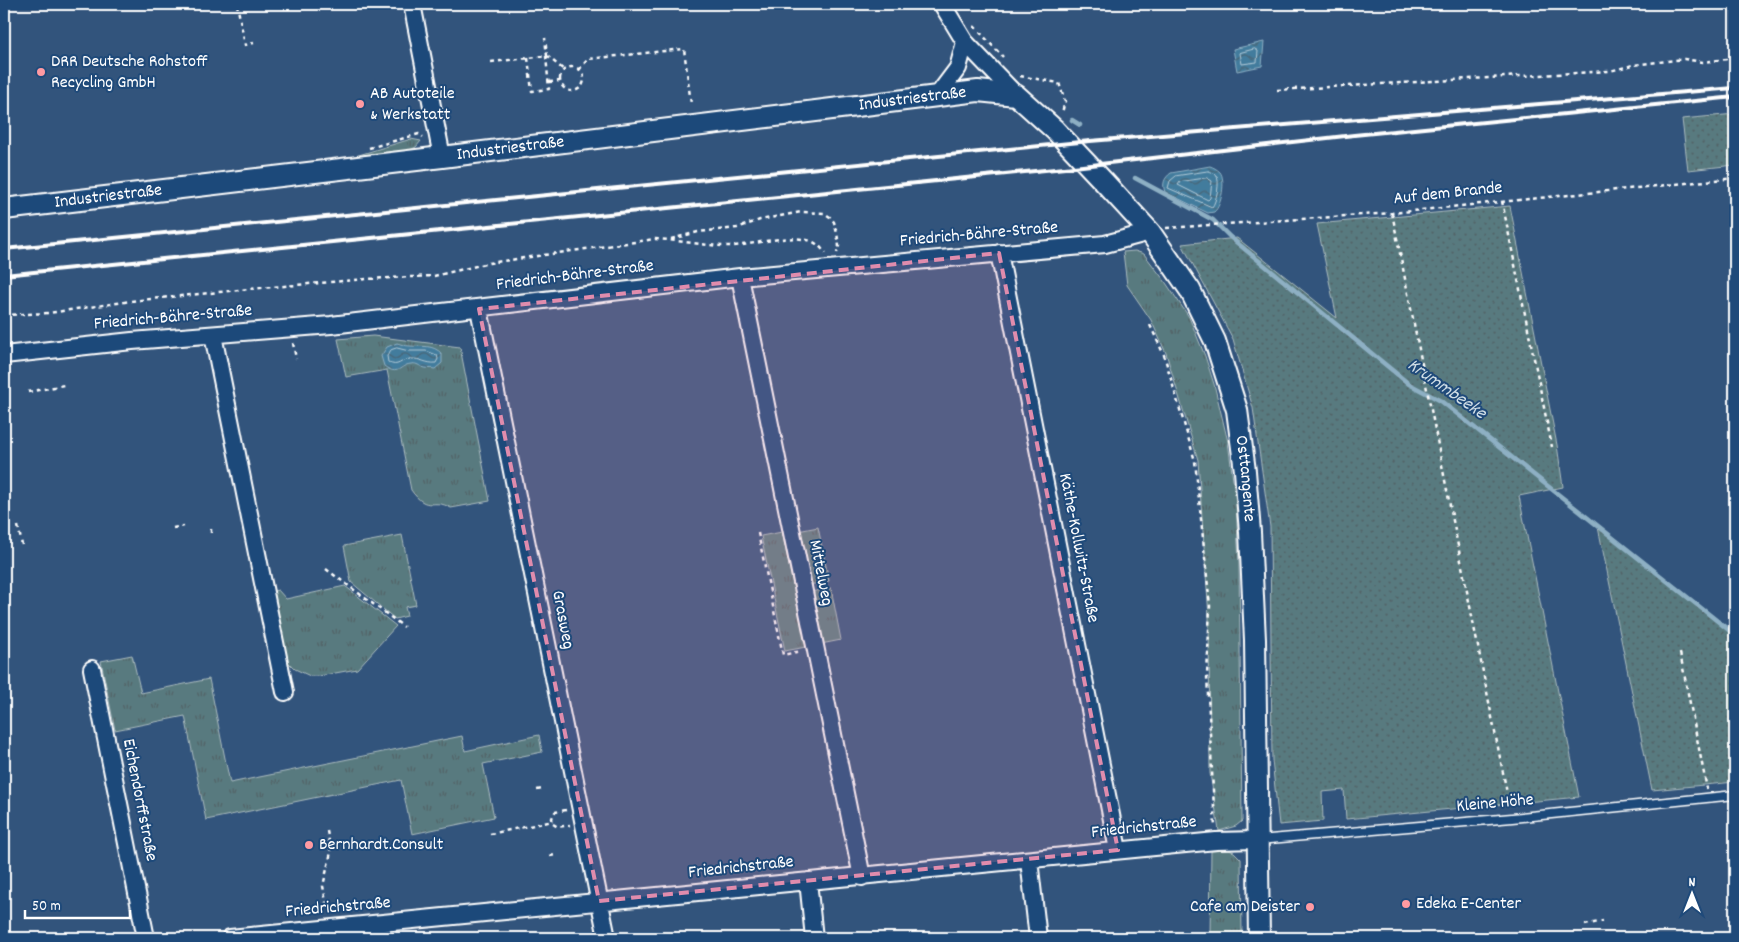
<svg xmlns="http://www.w3.org/2000/svg" width="1739" height="942" font-family="Dekko,sans-serif">
<style>
.grass{fill:url(#grass-tufts);stroke:#acbcbf}
.garden{fill:url(#garden-dots);stroke:#acbcbf}
.water{fill:url(#water-waves);stroke:#8eb0c4}
.lines{fill:none;stroke-linecap:round;stroke-linejoin:round}
.shore{stroke:#b4cbd8;stroke-width:1}
.stream{stroke:#8eb0c4;stroke-width:4.5}
.service-casing{stroke:#fff;stroke-width:11}
.minor-casing{stroke:#fff;stroke-width:20}
.tertiary-casing{stroke:#fff;stroke-width:24}
.path{stroke:#fff;stroke-width:2.5;stroke-dasharray:4 4;stroke-linecap:butt}
.service{stroke:#1f4a7a;stroke-width:8}
.minor{stroke:#1f4a7a;stroke-width:16}
.tertiary{stroke:#1f4a7a;stroke-width:20}
.rail{stroke:#fff;stroke-width:4}
.marked{fill:#e08cad;fill-opacity:0.2;stroke:#e08cad;stroke-width:4;stroke-dasharray:10 6;stroke-linejoin:round}
.poi-dot{fill:#ff9aa2;stroke:#1f4a7a;stroke-width:2}
.labels{text-anchor:middle;dominant-baseline:central;stroke-width:4;stroke-linejoin:round;paint-order:stroke}
.poi-label{font-size:18px;fill:#fff;stroke:#1f4a7a;text-anchor:start}
.street-label{font-size:18px;fill:#fff;stroke:#1f4a7a}
.water-label{font-size:19px;font-style:italic;fill:#d0dee6;stroke:#1f4a7a}
</style>
<defs>
<pattern id="grass-tufts" width="24" height="20" patternUnits="userSpaceOnUse" patternTransform="scale(1.25)"><rect width="24" height="20" fill="#587a7f"/><path d="M3 7l-1-3M5 7V3M7 7l1-3M15 17l-1-3M17 17v-4M19 17l1-3" fill="none" stroke="#526366"/></pattern>
<pattern id="garden-dots" width="8" height="8" patternUnits="userSpaceOnUse" patternTransform="scale(1.25)"><rect width="8" height="8" fill="#587a7f"/><path d="M2 2h.1M6 6h.1" fill="none" stroke="#526366" stroke-width="1.8" stroke-linecap="round"/></pattern>
<pattern id="water-waves" width="16" height="10" patternUnits="userSpaceOnUse" patternTransform="scale(1.25)"><rect width="16" height="10" fill="#437c9d"/><path d="M0 5q4-4 8 0t8 0" fill="none" stroke="#486474"/></pattern>
</defs>
<rect width="100%" height="100%" fill="#32547c"/>
<filter id="ink" filterUnits="userSpaceOnUse"><feTurbulence type="fractalNoise" baseFrequency=".02" numOctaves="2"/><feDisplacementMap in="SourceGraphic" scale="10" xChannelSelector="R" yChannelSelector="G"/><feConvolveMatrix kernelMatrix="1 2 1 2 8 2 1 2 1" color-interpolation-filters="sRGB"/></filter>
<g filter="url(#ink)">
<path class="grass" d="M411,139l10,2 -5,6 -10,5 -57,6z
M1135,251l9,3 20,26 25,37 16,39 9,28 14,58 8,61 3,61 3,257 -6,5 -17,5 -9,-58 -1,-156 -11,-157 -32,-107 -15,-33 -24,-35 -4,-33z
M373,336l87,11 30,154 -39,7c-18,-11 -23,6 -40,-18l-24,-120 -41,7 -8,-38z
M818,527l11,54 -20,4 -11,-54z
M782,532l24,115 -21,4 -24,-115z
M402,535l14,70 -11,2 2,9 -12,3 -44,-37 -7,-36z
M345,586l51,40 -39,43 -38,7h-9l-15,-7 -11,-11 -14,-66 8,-2 8,9z
M831,588l10,52 -20,4 -10,-52z
M132,655l9,38 68,-14 21,104 232,-47 3,15 74,-16 3,17 -59,12 11,53 -82,17 -11,-54 -195,40 -21,-104 -70,14 -14,-69z
M1229,850l5,2 7,7 1,79h-32l1,-87z"/>
<path class="garden" d="M1735,114v51l-47,5 -6,-51z
M1510,206l47,239 6,42 -44,9 60,301 -233,22 -2,-29 -22,2 1,29 -44,4 -7,-65 -2,-233 -17,-119 -20,-69 -51,-95 55,-6 100,80 -20,-94z
M1598,527l137,109v146l-83,8z"/>
<path class="water" d="M1264,42l-2,24 -25,5 -4,-22z
M1210,166c3,1 7,3 10,6 6,7 2,34 -6,40l-6,1 -43,-21c-3,-8 -1,-14 6,-19z
M397,343c4,1 8,3 13,3 12,1 23,-2 32,8v9l-7,6c-4,-1 -9,0 -13,-2 -4,-2 -6,-4 -11,-3 -12,1 -12,13 -27,2l-3,-10 6,-9z"/>
<g class="lines">
<path class="shore" d="M1255,49l3,2 -1,11 -15,2 -2,-11z
M1209,171c2,1 6,2 7,4 5,5 0,28 -4,32l-44,-19 2,-7 6,-5z
M1207,178l5,3 -2,17 -2,2 -30,-15 2,-3z
M397,348l12,3h17l11,4 1,4 -2,4c-10,1 -16,-5 -25,-4 -10,0 -13,10 -23,3l-1,-6 4,-6z"/>
<path class="stream" d="M1072,120l8,5
M1135,178l78,42 17,17 179,147 32,17 294,234"/>
<g class="service-casing">
<path id="service" d="M1259,840l253,-22 223,-23"/>
</g>
<g class="minor-casing">
<path id="minor" d="M412,4l30,153
M942,4l23,38 51,53
M937,96l21,-28 7,-26
M999,253l119,597
M740,277l122,600
M479,309l128,629
M213,335l72,357
M4,355l128,-14 199,-16 409,-48 365,-33 45,-12
M92,669l54,269
M1029,860l9,78
M808,881l6,57
M230,938l986,-97 41,-1"/>
</g>
<g class="tertiary-casing">
<g id="tertiary">
<path id="s1" d="M4,209l438,-52 536,-66 38,4 39,35 51,54 44,48 40,58 25,51 22,69 8,61 5,61 5,108 4,298"/>
</g>
</g>
<path class="path" d="M237,4l8,41 9,-2
M974,26l29,31
M547,56l17,14
M528,58l4,33 17,-2 -3,-33
M491,62l56,-6 -2,-18
M560 79a12 12 0 1 1 24 0a12 12 0 1 1-24 0Z
M579,70l9,-11 96,-10 7,55
M1020,76l39,7 6,18 -3,12
M549,82l11,-1
M1277,90l333,-19 23,-6 51,-6 19,3 32,-4
M369,148l50,-14 4,3
M1502,201l50,246
M1392,213l115,580
M1166,228l226,-15 343,-35
M671,239l27,-7 39,-4 23,-8 41,-8 23,1 6,4 4,5 3,11 2,13 -2,7
M4,315l45,-2 82,-12 118,-12 118,-10 67,-3 55,-13 166,-24c25,1 48,7 73,7 23,1 69,-17 90,-1 3,2 5,6 8,8
M1150,325l14,30 31,106 15,145 -3,70 8,152
M293,343l3,16
M28,392l36,-7
M4,455l3,17
M18,526l4,19
M173,528l11,-2
M211,529v5
M758,533l25,122 18,-4
M326,569l78,58
M1680,653l27,136
M537,790l6,-1
M566,810l-11,2 -3,6 1,6 5,3 12,-2
M327,831l4,21 -8,34 3,16 7,11
M490,834l63,-13
M550,856l5,-1
M1585,925l18,-4"/>
<use href="#service" class="service"/>
<use href="#minor" class="minor"/>
<use href="#tertiary" class="tertiary"/>
<path class="rail" d="M4,249l1086,-108 645,-53
M4,275l1061,-107 289,-33 381,-38"/>
</g>
</g>
<path class="marked" d="M999,253l119,597 -519,51 -120,-592z"/>
<g class="poi-dot">
<circle cx="41" cy="72" r="5"/>
<circle cx="360" cy="104" r="5"/>
<circle cx="309" cy="845" r="5"/>
<circle cx="1406" cy="904" r="5"/>
<circle cx="1310" cy="907" r="5"/>
</g>
<g class="labels">
<g class="poi-label">
<text x="51" y="62">DRR Deutsche Rohstoff<tspan x="51" dy="21">Recycling GmbH</tspan></text>
<text x="370" y="94">AB Autoteile<tspan x="370" dy="21">&amp; Werkstatt</tspan></text>
<text x="319" y="845">Bernhardt.Consult</text>
<text x="1416" y="904">Edeka E-Center</text>
<text x="1300" y="907" text-anchor="end">Cafe am Deister</text>
</g>
<g class="street-label">
<text stroke="none"><textPath href="#s1" startOffset="915">Industriestraße</textPath></text>
<text stroke="none"><textPath href="#s1" startOffset="510">Industriestraße</textPath></text>
<text transform="translate(1448 194) rotate(-6)">Auf dem Brande</text>
<text stroke="none"><textPath href="#s1" startOffset="105">Industriestraße</textPath></text>
<text transform="translate(979 235) rotate(-5)">Friedrich-Bähre-Straße</text>
<text transform="translate(575 276) rotate(-7)">Friedrich-Bähre-Straße</text>
<text transform="translate(173 318) rotate(-5)">Friedrich-Bähre-Straße</text>
<text stroke="none"><textPath href="#s1" startOffset="1480">Osttangente</textPath></text>
<text transform="translate(1078 548) rotate(79)">Käthe-Kollwitz-Straße</text>
<text transform="translate(820 573) rotate(79)">Mittelweg</text>
<text transform="translate(562 620) rotate(79)">Grasweg</text>
<text transform="translate(139 800) rotate(79)">Eichendorffstraße</text>
<text transform="translate(1495 804) rotate(-5)">Kleine Höhe</text>
<text transform="translate(1144 828) rotate(-6)">Friedrichstraße</text>
<text transform="translate(741 868) rotate(-6)">Friedrichstraße</text>
<text transform="translate(338 908) rotate(-5)">Friedrichstraße</text>
</g>
<g class="water-label">
<text transform="translate(1446 390) rotate(35)">Krummbeeke</text>
</g>
</g>
<rect width="1739" height="942" fill="none" stroke="#1f4a7a" stroke-width="20"/>
<rect x="10" y="10" width="1719" height="922" fill="none" stroke="#fff" stroke-width="2" filter="url(#ink)"/>
<g transform="translate(1692 894)" stroke="#1f4a7a" stroke-width="4" paint-order="stroke">
<path d="M0-4L9 19L0 12L-9 19Z" fill="#ffffff"/>
<text y="-8" font-size="14" font-weight="bold" text-anchor="middle" fill="#ffffff">N</text>
</g>
<path d="M25 910v8h105v-8" fill="none" stroke="#ffffff" stroke-width="2.5"/>
<text x="32" y="910" font-size="15" fill="#ffffff" stroke="#1f4a7a" stroke-width="4" paint-order="stroke">50 m</text>
</svg>
